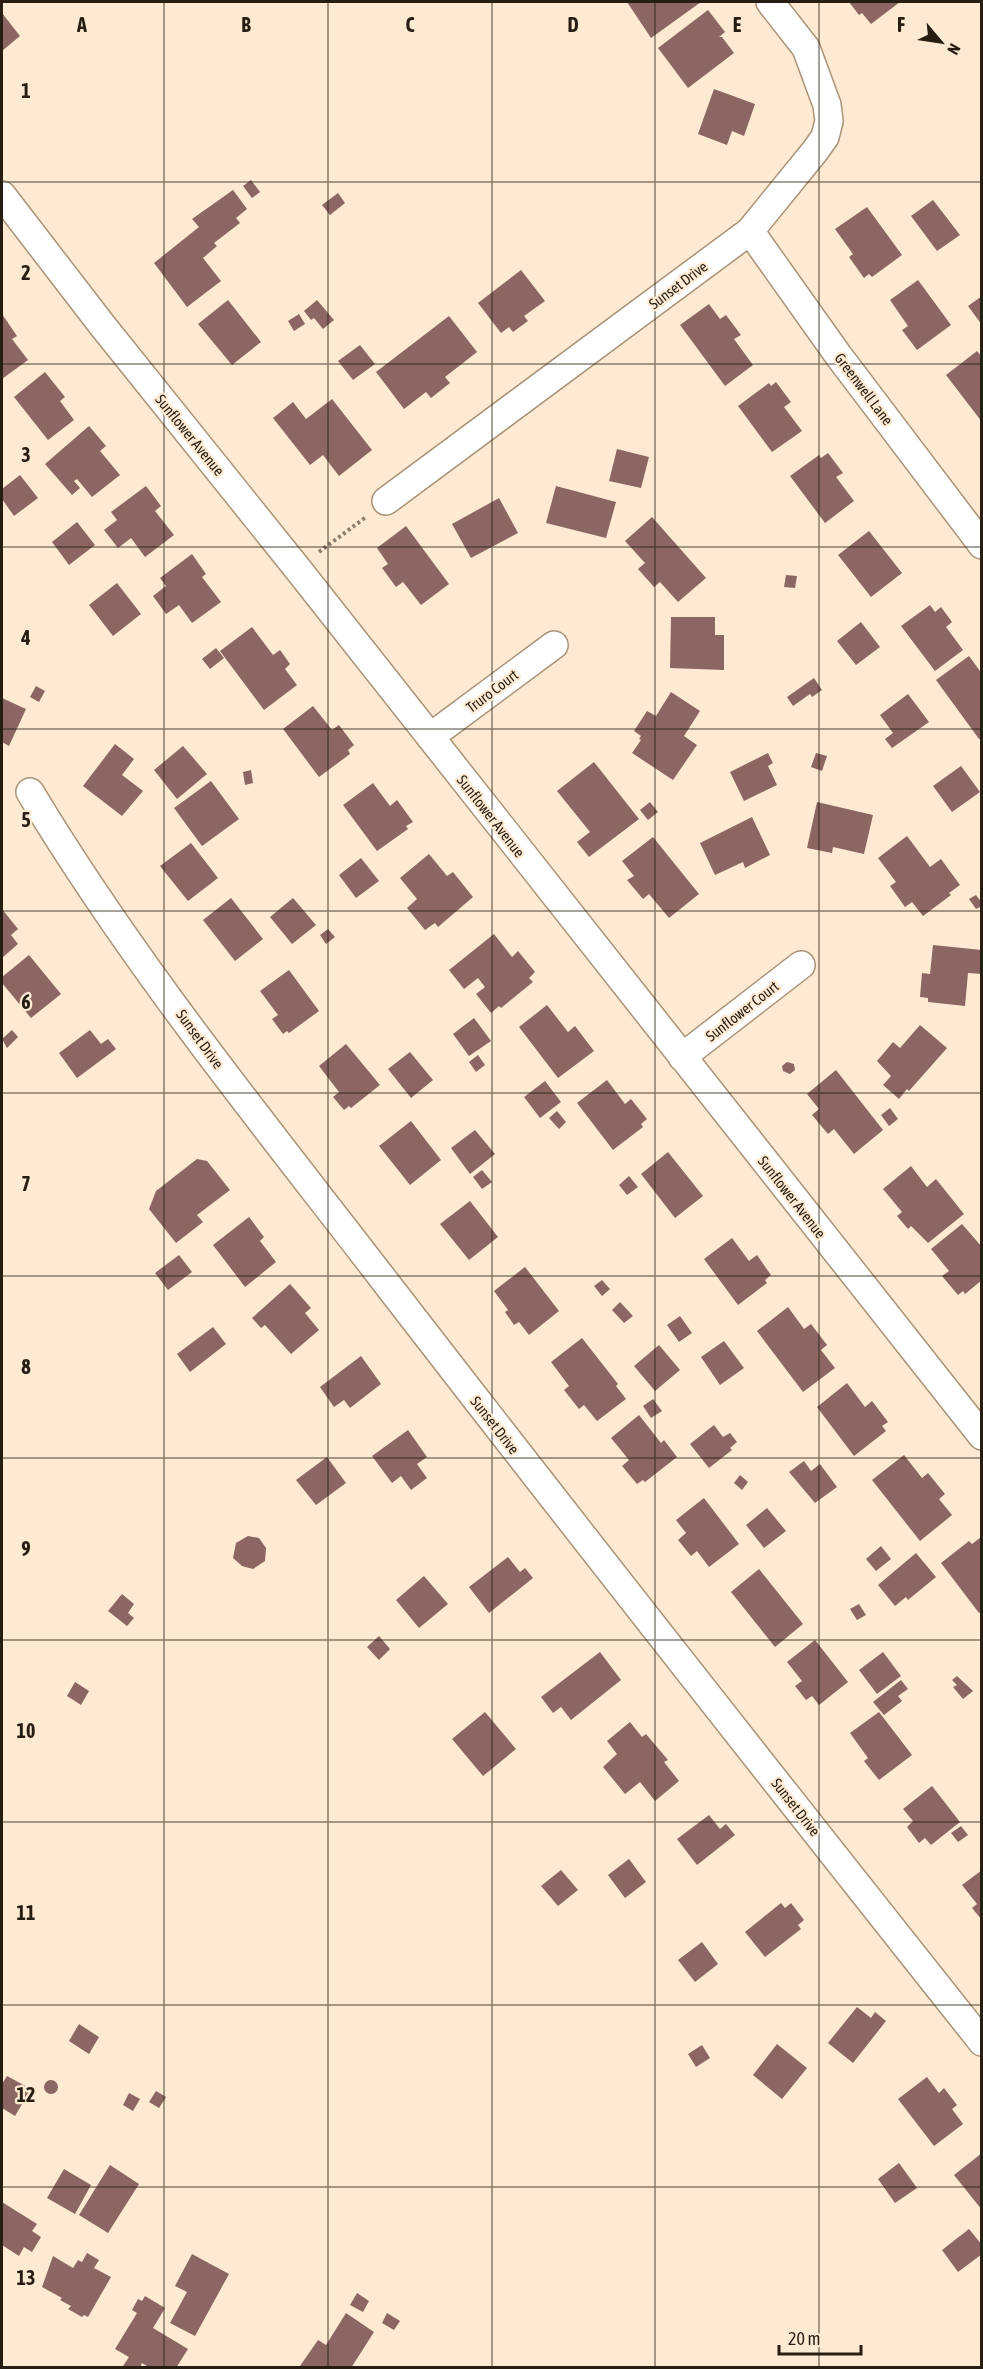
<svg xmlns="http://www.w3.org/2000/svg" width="983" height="2369" font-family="'Asap Condensed',sans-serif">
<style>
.building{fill:#8b6662}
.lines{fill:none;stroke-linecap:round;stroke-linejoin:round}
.minor-casing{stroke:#aa9276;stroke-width:30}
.path{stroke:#8b7d6c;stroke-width:4;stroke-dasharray:3 3;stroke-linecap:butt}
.minor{stroke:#fff;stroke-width:27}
.grid{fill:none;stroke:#271e13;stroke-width:1.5;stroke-opacity:0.55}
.labels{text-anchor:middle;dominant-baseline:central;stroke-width:4.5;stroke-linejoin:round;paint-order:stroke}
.street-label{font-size:15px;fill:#271e13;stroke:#feead2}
.grid-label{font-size:20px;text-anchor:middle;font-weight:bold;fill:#271e13;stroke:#feead2;stroke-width:4.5;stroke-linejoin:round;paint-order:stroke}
</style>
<rect width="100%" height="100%" fill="#feead2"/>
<path class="building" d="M627,2h74l-50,36z
M849,2h51l-29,22 -9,-11 -3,2z
M708,10l17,22 -6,5h3l12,16 -46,35 -30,-40z
M2,13l18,23 -18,15z
M714,89l41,15 -11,32 -12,-5 -5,14 -29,-11z
M251,180l9,12 -8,6 -9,-12z
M233,190l14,19 -11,9 4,5 -26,20 3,3 -14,12 18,23 -34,26 -33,-44 45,-36 -7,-8z
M338,193l7,10 -15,12 -8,-10z
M933,200l27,35 -23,16 -26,-35z
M867,207l35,48 -30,22 -3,-3 -5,4 -15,-21 4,-3 -18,-25z
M521,270l24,31 -21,15 4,5 -15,11 -4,-5 -8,6 -23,-30z
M918,280l33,45 -34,25 -15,-20 6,-4 -18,-26z
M982,296v29l-14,-19z
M228,300l33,42 -29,23 -34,-41z
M317,300l17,20 -11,9 -9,-11 -3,2 -7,-9z
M709,304l11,15 6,-4 15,20 -7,4 19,26 -28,21 -45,-61z
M2,314l15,22 -5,3 16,21 -26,19z
M299,314l6,10 -11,7 -6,-10z
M449,316l28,36 -32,25 5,6 -19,15 -5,-6 -22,17 -28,-37z
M360,345l15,19 -22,16 -15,-19z
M977,351l5,6v65l-36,-47z
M45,372l20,25 -5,4 14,19 -26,20 -34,-43z
M776,382l15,20 -7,5 18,24 -30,21 -34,-46 31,-23 2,3z
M332,399l40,51 -33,26 -16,-21 -13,10 -37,-47 20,-16 13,17z
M89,426l17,20 -6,5 20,24 -28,22 -15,-18 -3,2 6,7 -8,7 -27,-31z
M617,449l32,8 -8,31 -32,-7z
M828,453l15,20 -7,4 18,24 -29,22 -35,-47 29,-21 2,3z
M20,475l18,23 -24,18 -12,-17v-10z
M146,486l15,20 -6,5 19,24 -29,22 -14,-19 -13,10 -14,-18 13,-10 -6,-8z
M556,486l60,16 -10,36 -60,-15z
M499,498l19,35 -47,25 -19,-34z
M652,517l54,61 -28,24 -18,-20 -6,5 -16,-18 7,-6 -20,-22z
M77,522l18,23 -26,20 -17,-23z
M406,526l43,58 -28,21 -18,-23 -7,5 -14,-19 6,-4 -11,-16z
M869,531l33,42 -31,24 -33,-42z
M192,554l14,20 -4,3 19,25 -29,21 -13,-18 -13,9 -13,-18 13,-10 -6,-8z
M786,575l11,1 -2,12 -11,-1z
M117,583l24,31 -28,22 -24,-31z
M930,605l5,7 6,-5 11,15 -6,5 17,23 -28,21 -34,-45z
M671,617h44v18h9v35l-54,-2z
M861,622l19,25 -24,18 -19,-24z
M252,627l21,28 7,-5 10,14 -5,5 12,16 -33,25 -44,-59z
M216,648l8,10 -14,11 -8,-10z
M969,656l11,15 2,-1v68l-3,1 -43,-59z
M814,678l8,12 -10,7 -2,-3 -17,12 -6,-9z
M36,686l9,5 -6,11 -9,-5z
M671,692l29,19 -16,25 13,9 -24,35 -41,-27 9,-13 -2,-1 2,-3 -7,-5 13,-20 9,5z
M908,694l21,28 -37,26 -7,-9 8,-6 -13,-18z
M2,698l24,11 -17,37 -7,-4z
M313,706l19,24 7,-5 15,20 -6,5 2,4 -31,23 -36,-48z
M115,744l19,15 -12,16 21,16 -21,25 -39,-30z
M183,746l24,28 -30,25 -23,-29z
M768,753l5,10 -5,3 9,19 -33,16 -14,-29z
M816,753l11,3 -5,15 -11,-4z
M594,762l45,57 -50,38 -12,-15 13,-10 -33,-41z
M961,766l19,26 -28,20 -19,-26z
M251,770l2,13 -8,2 -2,-13z
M211,781l28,38 -37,27 -28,-38z
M373,783l17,23 7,-6 16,22 -7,4 2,3 -31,22 -34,-46z
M650,802l8,10 -10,8 -8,-10z
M817,802l56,13 -9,39 -31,-7 -1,6 -25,-5z
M752,817l18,38 -25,13 -2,-6 -28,13 -15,-32z
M907,836l23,31 11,-8 19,26 -11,8 2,2 -28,21 -11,-14 -7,5 -15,-21 6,-4 -18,-24z
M653,837l46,57 -30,24 -20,-24 -6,5 -16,-19 7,-4 -12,-15z
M191,843l27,35 -30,23 -28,-35z
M429,854l18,22 6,-4 20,25 -35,30 -3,-4 -10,7 -18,-22 10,-9 -17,-21z
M361,858l18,23 -23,17 -17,-23z
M976,895l6,8v3l-6,3 -7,-10z
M231,898l32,41 -28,22 -32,-41z
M293,898l23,27 -24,19 -22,-27z
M2,909l16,20 -7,6 7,9 -16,14z
M328,929l7,8 -9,7 -6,-9z
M494,934l18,23 6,-6 17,21 -6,6 4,4 -32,26 -2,-2 -8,7 -15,-19 9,-7 -7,-9 -14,11 -15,-19z
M933,945l49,5v24l-14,-1 -3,33 -37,-4v-4l-8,-1 2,-24 8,1z
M29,955l32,39 -30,24 -29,-35v-6z
M289,970l30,41 -30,22 -2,-2 -4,3 -11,-15 6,-4 -18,-24z
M547,1005l21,27 7,-6 19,25 -36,27 -39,-51z
M474,1018l17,23 -22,15 -16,-22z
M920,1025l27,23 -38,43 -2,-2 -8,10 -16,-14 8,-9 -14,-15 16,-19 7,6z
M12,1030l6,7 -11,11 -5,-9z
M90,1030l11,14 7,-5 8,10 -39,29 -18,-25z
M346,1044l34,41 -29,23 -2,-2 -5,4 -11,-13 6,-5 -20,-26z
M410,1052l23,28 -22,18 -23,-29z
M478,1055l7,10 -9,7 -7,-10z
M787,1062l7,2 1,6 -5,4 -7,-3 -1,-5z
M836,1070l47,60 -29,24 -20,-25 -6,5 -16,-19 7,-6 -12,-15z
M607,1080l18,24 6,-5 16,20 -6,5 2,3 -30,23 -36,-47z
M545,1081l16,21 -21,16 -16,-21z
M890,1108l8,11 -9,7 -8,-11z
M557,1111l9,11 -7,7 -10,-11z
M411,1121l30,39 -31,25 -31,-39z
M475,1130l20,24 -25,20 -19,-26z
M668,1152l35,44 -28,22 -34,-44z
M197,1159l10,2 23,29 -33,25 6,7 -27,21 -27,-34 7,-18z
M911,1166l16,21 9,-8 28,35 -36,29 -17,-17 -3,3 -11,-13 5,-4 -19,-23z
M482,1170l10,12 -10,7 -9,-12z
M629,1176l9,11 -11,8 -8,-10z
M470,1201l28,36 -29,23 -29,-36z
M249,1217l15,20 -4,4 16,21 -31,25 -32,-42z
M962,1224l20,23v33l-17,14 -2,-3 -5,4 -16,-19 7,-5 -18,-22z
M732,1238l17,23 8,-6 14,20 -6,5 2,3 -29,22 -34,-46z
M179,1255l13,17 -24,18 -13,-17z
M525,1267l34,44 -30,24 -10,-13 -5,3 -9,-13 3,-2 -14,-19z
M602,1280l8,9 -8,7 -8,-10z
M290,1284l21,24 -6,5 14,17 -28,24 -26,-29 -4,3 -9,-10z
M620,1302l13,14 -9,7 -12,-13z
M788,1307l16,22 7,-5 16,21 -6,5 14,18 -32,24 -46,-61z
M680,1316l12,17 -13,9 -12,-17z
M213,1327l13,17 -36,28 -13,-18z
M582,1338l36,46 -2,2 10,13 -29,22 -13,-16 -5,4 -15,-19 5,-4 -18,-24z
M724,1341l20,27 -24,17 -19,-28z
M659,1345l21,25 -25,21 -21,-25z
M361,1356l20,28 -31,24 -6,-8 -10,7 -14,-20z
M847,1383l18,24 7,-6 16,21 -6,4 4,5 -32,25 -37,-49z
M653,1399l9,12 -11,7 -8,-12z
M639,1415l22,28 3,-3 13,17 -32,25 -2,-2 -6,4 -15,-18 7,-6 -18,-22z
M714,1425l9,12 7,-4 7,9 -7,6 2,2 -23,18 -19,-24z
M408,1430l19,27 -10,7 10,14 -16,12 -10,-14 -9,7 -20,-27z
M904,1455l18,23 6,-5 17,21 -6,5 13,16 -32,26 -48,-61z
M327,1457l19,26 -30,22 -20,-25z
M804,1461l7,10 9,-7 17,23 -22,16 -26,-31z
M740,1475l8,7 -6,8 -8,-7z
M704,1498l35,46 -30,23 -12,-16 -6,5 -13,-16 8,-7 -10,-13z
M767,1508l19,23 -22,17 -18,-23z
M248,1536l11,2 7,10 -1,13 -12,8 -11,-3 -9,-8 3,-15z
M981,1537l1,74 -3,2 -38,-50 28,-22 3,3z
M881,1546l10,13 -15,12 -10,-12z
M916,1553l20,24 -28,23 -2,-3 -11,9 -17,-21z
M508,1557l12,15 5,-4 8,10 -44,35 -20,-26z
M759,1569l44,55 -28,23 -44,-55z
M424,1576l24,28 -29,24 -23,-28z
M122,1594l12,10 -6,9 6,5 -7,8 -19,-15z
M859,1604l7,11 -9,5 -7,-11z
M379,1636l11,13 -11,11 -12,-13z
M815,1640l33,42 -29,23 -7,-9 -6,4 -11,-14 7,-5 -15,-19z
M600,1652l21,28 -50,40 -10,-13 -8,6 -12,-16z
M883,1652l18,24 -24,18 -18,-24z
M957,1676l16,15 -10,8 -10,-12 4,-2 -5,-5z
M901,1680l7,9 -10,7 4,5 -18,14 -11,-13z
M75,1682l14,9 -8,14 -14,-9z
M485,1712l31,37 -33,27 -31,-37z
M879,1712l33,43 -33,25 -15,-19 4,-3 -18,-25z
M630,1722l12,15 4,-3 22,26 -4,2 15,19 -24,20 -15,-19 -15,12 -22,-27 14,-13 -10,-13z
M932,1786l28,36 -29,23 -6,-7 -6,5 -12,-16 6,-6 -10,-12z
M709,1815l11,14 6,-5 9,11 -38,30 -20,-26z
M961,1826l7,9 -10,7 -7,-9z
M629,1859l17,23 -21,16 -17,-23z
M561,1870l17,20 -20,16 -17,-20z
M982,1870v50l-10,-12 5,-4 -15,-19z
M781,1903l4,5 6,-5 13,17 -6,5 3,4 -36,28 -20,-25z
M702,1942l16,22 -23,18 -17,-22z
M857,2007l14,11 4,-6 11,9 -33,42 -25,-20z
M79,2024l20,13 -10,17 -20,-13z
M777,2044l30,24 -25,31 -29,-24z
M702,2045l8,13 -14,9 -8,-13z
M7,2076l24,13 -16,27 -13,-8v-24z
M927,2077l12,16 5,-5 13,17 -5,4 11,15 -29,22 -36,-47z
M44 2087a7 7 0 1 1 14 0a7 7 0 1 1-14 0Z
M156,2091l10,6 -7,11 -10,-6z
M129,2093l11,6 -7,12 -10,-6z
M982,2153v57l-28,-35z
M899,2163l18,25 -22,15 -17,-24z
M110,2165l29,19 -31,49 -29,-18z
M64,2169l27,16 -16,29 -28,-16z
M2,2202l35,22 -5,7 9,6 -9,15 -8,-5 -5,9 -17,-11z
M969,2229l13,16v9l-24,18 -16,-22z
M87,2253l12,7 -5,8 17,9 -23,40 -4,-2 -2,2 -14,-8 3,-3 -11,-6 2,-2 -20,-11 11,-31 20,12 5,-8 4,2z
M192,2254l37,20 -34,62 -25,-13 17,-31 -12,-6z
M357,2293l12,8 -6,11 -13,-7z
M145,2296l20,12 -12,20 35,21 -12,19h-26l-8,-5 -2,5h-15l-2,-2 6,-9 -14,-8 22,-36 -5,-3 6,-11 4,2z
M346,2313l28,19 -23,36 -51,-2 18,-26 8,5z
M387,2313l13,8 -6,9 -12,-7z"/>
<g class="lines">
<g class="minor-casing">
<path id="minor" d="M2,195l100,130 195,243 685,868
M750,231l88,124 144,190
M386,501l364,-270 65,-80 10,-14 4,-16 -2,-16 -21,-57 -36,-46
M430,737l124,-92
M30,792c104,173 234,332 357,492 196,254 395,506 595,758
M682,1057l119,-92"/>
</g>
<path class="path" d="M319,552l47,-35"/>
<use href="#minor" class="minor"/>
</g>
<path class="grid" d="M164,2v2366M328,2v2366M492,2v2366M655,2v2366M819,2v2366M2,182h980M2,364h980M2,547h980M2,729h980M2,911h980M2,1093h980M2,1276h980M2,1458h980M2,1640h980M2,1822h980M2,2005h980M2,2187h980"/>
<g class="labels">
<g class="street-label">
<text transform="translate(678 285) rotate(-37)">Sunset Drive</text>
<text transform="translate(864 389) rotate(53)">Greenwell Lane</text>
<text transform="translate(190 435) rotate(51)">Sunflower Avenue</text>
<text transform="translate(492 691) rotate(-37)">Truro Court</text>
<text transform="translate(491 816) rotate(52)">Sunflower Avenue</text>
<text transform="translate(742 1011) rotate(-38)">Sunflower Court</text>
<text transform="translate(200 1039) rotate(54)">Sunset Drive</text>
<text transform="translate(792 1197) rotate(52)">Sunflower Avenue</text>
<text transform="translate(495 1425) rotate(52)">Sunset Drive</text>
<text transform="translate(796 1807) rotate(52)">Sunset Drive</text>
</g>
</g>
<g class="grid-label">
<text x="82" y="32">A</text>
<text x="246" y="32">B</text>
<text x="410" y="32">C</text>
<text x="573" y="32">D</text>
<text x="737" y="32">E</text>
<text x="901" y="32">F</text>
<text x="26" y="98">1</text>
<text x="26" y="280">2</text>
<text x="26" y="462">3</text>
<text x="26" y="645">4</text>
<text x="26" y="827">5</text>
<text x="26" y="1009">6</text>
<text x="26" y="1191">7</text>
<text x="26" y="1374">8</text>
<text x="26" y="1556">9</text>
<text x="26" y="1738">10</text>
<text x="26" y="1920">11</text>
<text x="26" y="2102">12</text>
<text x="26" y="2285">13</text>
</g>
<rect width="983" height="2369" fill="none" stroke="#271e13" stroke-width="6"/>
<g transform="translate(941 42) rotate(119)" stroke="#feead2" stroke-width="4.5" paint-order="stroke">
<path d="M0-4.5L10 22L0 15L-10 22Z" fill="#271e13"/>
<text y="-9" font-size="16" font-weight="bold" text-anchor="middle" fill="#271e13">N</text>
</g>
<path d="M779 2345v9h82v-9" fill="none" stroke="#271e13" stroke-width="3"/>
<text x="788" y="2345" font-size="18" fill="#271e13" stroke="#feead2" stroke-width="4.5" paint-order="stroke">20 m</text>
</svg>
